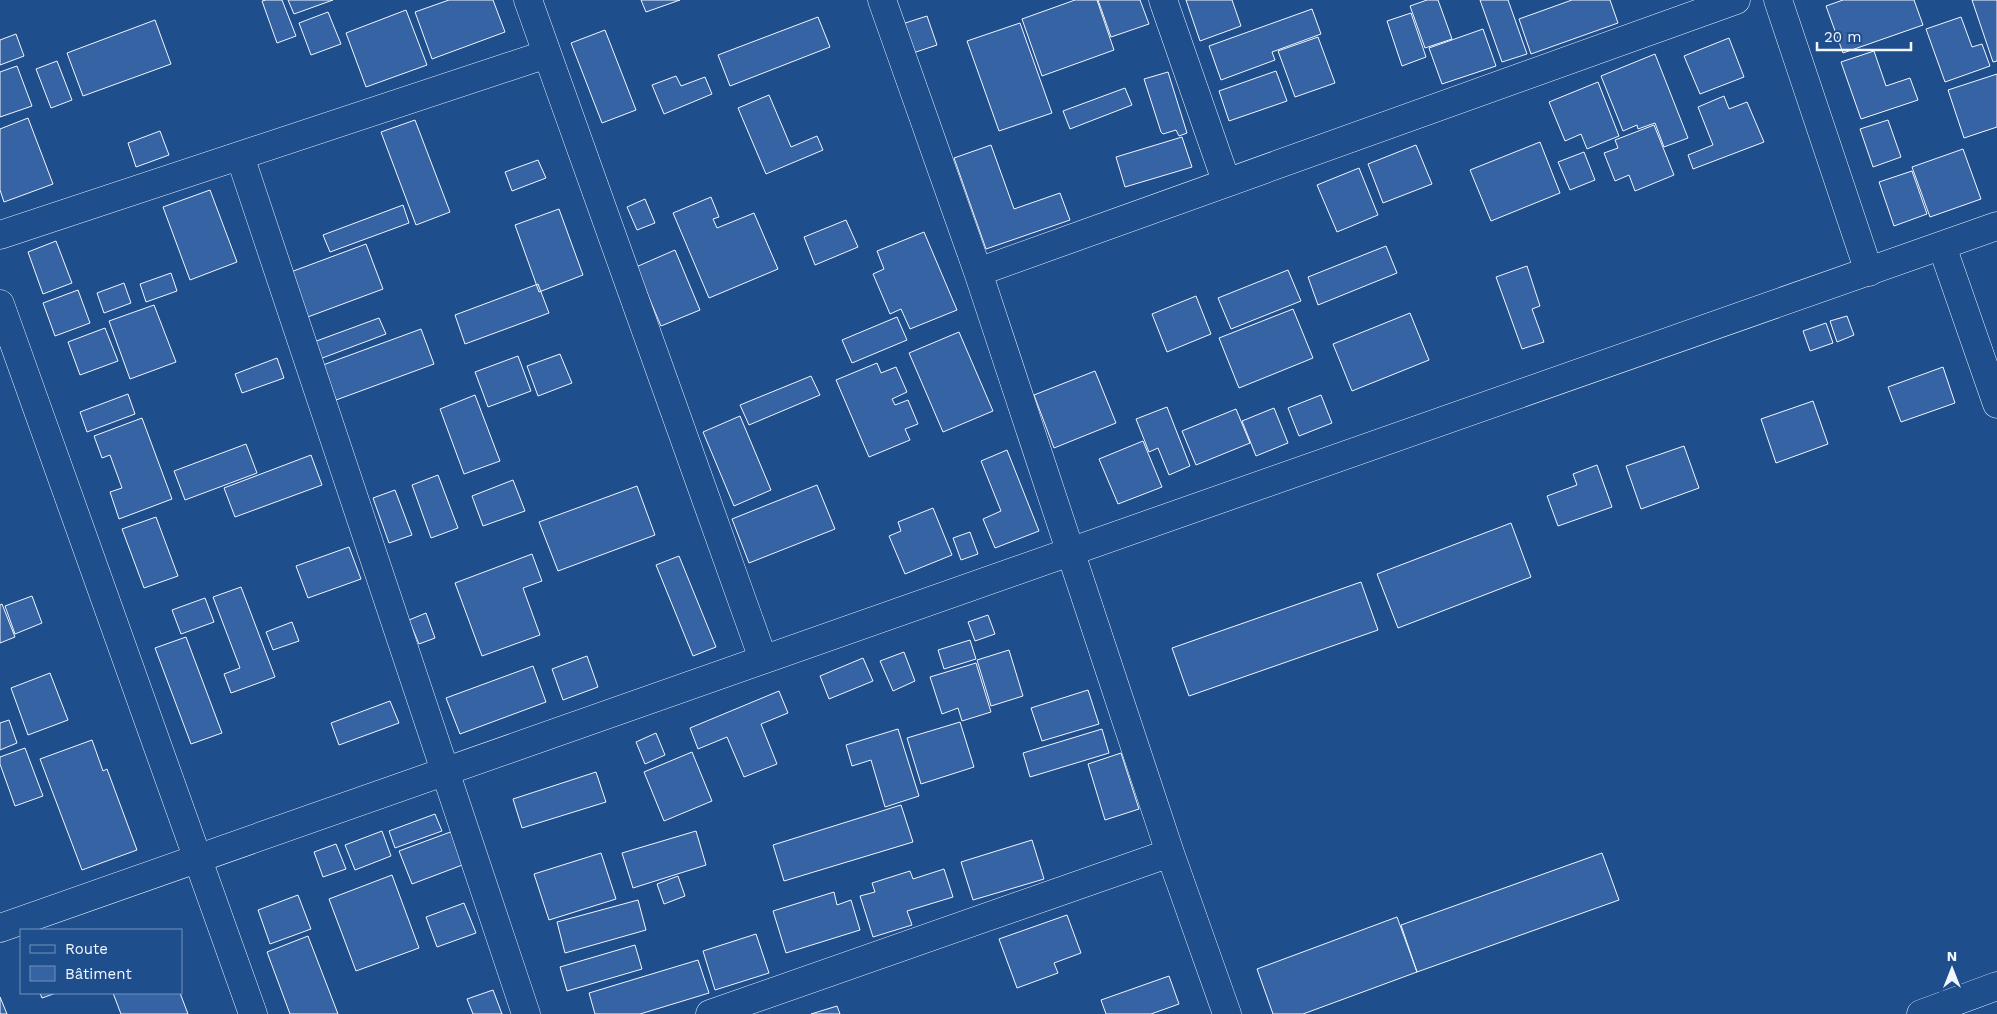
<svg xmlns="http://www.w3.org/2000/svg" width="1997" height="1014" font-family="'Work Sans',sans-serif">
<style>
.building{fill:#3563a3;stroke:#f2f6ff}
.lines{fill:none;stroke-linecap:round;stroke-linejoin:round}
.street-casing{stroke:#f2f6ff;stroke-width:29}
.secondary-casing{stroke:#f2f6ff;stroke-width:29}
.primary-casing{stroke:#f2f6ff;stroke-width:29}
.street{stroke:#1f4e8c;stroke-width:28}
.secondary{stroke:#1f4e8c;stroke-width:28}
.primary{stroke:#1f4e8c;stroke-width:28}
</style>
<rect width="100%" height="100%" fill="#1f4e8c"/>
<path class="building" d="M266,0h16l14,36 -19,7 -15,-42z
M288,0h45l-39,14z
M449,0h44l12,32 -73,27 -17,-47z
M641,0h39l-34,12z
M1075,0h22l17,50 -72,26 -20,-57z
M1098,0h42l9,24 -38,13z
M1186,0h46l9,26 -41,15z
M1427,0h11l14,39 -27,9 -15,-42z
M1480,0h28l19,54 -25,8z
M1572,0h38l8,23 -87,31 -12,-35z
M1843,0h71l9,25 -80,28 -17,-47z
M1972,0h25v61l-4,1z
M1312,9l9,25 -49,18 3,8 -54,20 -12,-34z
M406,10l21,55 -61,22 -20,-54z
M328,12l13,32 -30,11 -12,-32z
M1411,13l15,44 -24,9 -15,-45z
M927,16l10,29 -27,9 -11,-29z
M818,17l12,30 -100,39 -12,-31z
M1961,17l11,30 10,-3 8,22 -45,16 -19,-53z
M155,20l16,44 -88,32 -16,-43z
M1020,23l32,90 -53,18 -32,-90z
M1483,29l13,37 -54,18 -13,-36z
M605,30l31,80 -34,13 -31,-80z
M16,34l8,22 -24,9v-25z
M1318,37l17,46 -40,14 -17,-46z
M1729,38l15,39 -44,17 -16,-38z
M1874,51l12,35 24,-8 8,22 -57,19 -20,-57z
M1655,54l33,84 -24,9 -9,-24 -17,6 -1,-4 -14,6 -22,-55z
M57,61l15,39 -21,8 -15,-39z
M17,66l15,40 -32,11v-45z
M1276,71l11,30 -58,20 -10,-30z
M1168,72l19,61 -8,3 -3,-6 -13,4 -2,-2 -17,-53z
M1997,74v53l-33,11 -16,-48z
M676,76l5,10 24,-9 7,17 -48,20 -12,-29z
M1598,82l21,54 -32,13 -6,-15 -16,7 -16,-39z
M1125,88l7,17 -62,24 -7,-18z
M769,95l22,52 26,-11 6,14 -57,24 -28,-66z
M1724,96l5,13 18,-7 17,40 -71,27 -5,-14 25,-10 -15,-38z
M28,118l25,66 -49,18 -4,-12v-61z
M415,120l35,92 -34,13 -35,-93z
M1888,120l13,37 -28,10 -13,-38z
M1654,125l20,50 -39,16 -6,-16 -14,6 -11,-28 14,-5 -3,-8z
M160,131l9,24 -33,12 -8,-24z
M1182,137l10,30 -67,20 -9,-30z
M1540,142l20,51 -69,28 -21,-51z
M991,145l23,64 46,-16 10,27 -84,29 -32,-91z
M1416,145l16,39 -49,19 -15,-39z
M1963,149l18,50 -51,18 -18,-50z
M1584,152l11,28 -25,10 -12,-28z
M538,160l8,18 -34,13 -7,-19z
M1359,168l19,47 -41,17 -20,-47z
M1912,171l15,43 -33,12 -15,-44z
M210,190l27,72 -47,18 -27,-73z
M711,197l8,20 -6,2 4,9 37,-15 24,56 -69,29 -36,-85z
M645,199l10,24 -18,7 -10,-23z
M403,205l6,18 -79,29 -7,-17z
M559,209l24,66 -44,17 -24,-67z
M846,220l12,27 -43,18 -11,-28z
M924,232l33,78 -47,19 -9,-20 -11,5 -17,-40 11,-5 -7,-18z
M56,241l16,42 -29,11 -15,-42z
M366,244l17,45 -78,29 -17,-45z
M1386,246l11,27 -79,32 -10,-28z
M675,250l25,60 -39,16 -25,-59z
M1527,266l13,40 -8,3 12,33 -22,7 -26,-72z
M1288,270l13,31 -70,28 -13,-31z
M171,273l6,18 -31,11 -6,-18z
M124,283l7,20 -27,10 -7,-20z
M538,284l11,29 -84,31 -10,-29z
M78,290l12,33 -35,13 -12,-33z
M1196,296l15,38 -44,18 -15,-38z
M154,305l22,57 -46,17 -21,-58z
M1293,309l20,49 -74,30 -20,-50z
M1410,313l19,47 -77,31 -19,-47z
M1847,316l7,19 -17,7 -7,-21z
M897,317l10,23 -55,23 -10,-23z
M379,318l7,16 -69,26 -6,-17z
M1826,323l7,20 -23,8 -7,-20z
M105,328l13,33 -38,14 -12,-33z
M421,329l13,35 -98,36 -13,-35z
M959,332l34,79 -50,21 -34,-79z
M560,354l12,29 -34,13 -11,-30z
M518,356l13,35 -43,16 -13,-35z
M277,358l7,20 -42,15 -7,-19z
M877,363l4,10 15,-6 11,25 -15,7 3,6 13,-5 10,24 -13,5 5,11 -41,17 -33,-77z
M1943,367l12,36 -54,19 -13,-35z
M1095,371l21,52 -62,25 -20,-53z
M811,376l9,19 -71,30 -9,-20z
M128,394l7,20 -48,18 -7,-20z
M475,395l25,66 -36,13 -24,-65z
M1321,395l11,28 -33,13 -11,-28z
M1813,401l15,43 -52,19 -15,-44z
M1167,407l23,59 -21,9 -11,-27 -9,4 -13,-33z
M1274,408l14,35 -32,13 -14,-35z
M1236,409l14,34 -54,22 -14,-34z
M740,416l31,74 -37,16 -31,-74z
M142,418l30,81 -53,20 -9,-27 12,-4 -12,-33 -8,3 -8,-22z
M1143,441l19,46 -44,17 -19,-45z
M246,444l11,29 -72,27 -11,-29z
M1684,446l15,42 -58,21 -15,-43z
M1007,450l32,81 -44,17 -12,-29 18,-8 -20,-50z
M311,455l11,30 -87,32 -11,-29z
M1597,465l15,42 -54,19 -11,-30 30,-11 -4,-11z
M438,475l20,53 -27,10 -19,-53z
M513,480l12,31 -42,15 -11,-30z
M817,485l18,44 -86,34 -17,-44z
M637,486l18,49 -97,36 -19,-49z
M395,490l17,45 -23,8 -16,-45z
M933,508l19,47 -47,19 -16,-38 12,-5 -3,-9z
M156,517l22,59 -34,12 -22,-59z
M1511,523l20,54 -133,51 -21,-54z
M970,532l8,22 -17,6 -8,-22z
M349,547l12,32 -53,19 -12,-32z
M532,554l10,27 -19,7 17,47 -58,21 -27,-73z
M679,556l37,91 -23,9 -37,-91z
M1361,582l17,48 -189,66 -17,-48z
M241,587l34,90 -44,16 -7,-19 16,-6 -27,-71z
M32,596l10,27 -27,11 -10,-28z
M205,598l9,24 -33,12 -9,-24z
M2,604l13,33 -15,6v-38z
M426,613l9,25 -16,6 -10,-24z
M988,615l7,19 -20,7 -7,-19z
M292,622l7,19 -26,9 -7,-18z
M186,637l36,96 -31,11 -36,-96z
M970,640l6,19 -32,10 -6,-19z
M1009,650l14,46 -32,10 -14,-46z
M904,652l11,29 -22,10 -13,-30z
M587,656l11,31 -35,13 -11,-31z
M863,658l10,23 -44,18 -9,-23z
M976,663l15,49 -29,9 -4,-13 -16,6 -12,-37z
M533,666l13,36 -86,32 -14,-36z
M50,673l18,47 -40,15 -17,-47z
M1088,690l11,34 -57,17 -11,-33z
M779,691l9,22 -27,11 16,40 -33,13 -17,-40 -29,12 -8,-21z
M390,701l9,22 -60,22 -8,-22z
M9,720l8,23 -17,7v-27z
M960,722l14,45 -53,17 -14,-46z
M898,729l21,67 -34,11 -14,-47 -19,6 -6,-21z
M1102,729l7,24 -79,24 -7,-24z
M656,733l9,22 -20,9 -9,-22z
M92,740l11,31 4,-2 30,81 -55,20 -42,-111z
M25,748l18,48 -28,10 -15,-42v-7z
M692,752l20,49 -48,20 -20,-49z
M1121,753l18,56 -34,11 -17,-56z
M596,772l10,30 -84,26 -9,-29z
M901,805l12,37 -129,39 -11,-36z
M435,814l7,17 -47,17 -6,-17z
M382,831l9,25 -36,14 -10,-25z
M453,831l12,33 -53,20 -13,-33z
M696,831l10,34 -73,23 -11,-35z
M1032,840l12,39 -71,21 -12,-38z
M336,844l10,25 -23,8 -9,-25z
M601,853l15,46 -67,21 -15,-46z
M1602,853l17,47 -202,72 -16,-47z
M944,869l9,28 -46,14 5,14 -39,12 -13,-41 15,-4 -3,-9 38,-12 3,8z
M392,875l27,73 -63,23 -27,-72z
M678,876l7,20 -21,8 -7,-20z
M834,892l3,13 14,-5 9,30 -74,23 -13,-42z
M298,895l13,34 -41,15 -12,-34z
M638,900l8,30 -81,23 -8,-31z
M464,903l12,30 -39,14 -11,-30z
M1067,915l14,38 -27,10 4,10 -41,15 -18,-49z
M1397,917l20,55 -114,42h-30l-16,-45z
M756,934l13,39 -54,17 -12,-39z
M308,936l30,78h-48l-23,-62z
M635,945l7,24 -75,22 -7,-24z
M698,960l11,33 -69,21h-45l-6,-21z
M1169,976l10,28 -28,10h-45l-5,-14z
M493,990l9,24h-29l-6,-15z
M40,993h16l-14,5z
M113,993h67l8,21h-67z
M0,997l7,17h-7z
M837,1006l3,8h-29z"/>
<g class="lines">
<g class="street-casing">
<path id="street" d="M528,0l235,659
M882,0l96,272 192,581 57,161
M1163,0l63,181
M1778,0l91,272
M240,156l286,858
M0,235l547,-181
M1942,246l55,158
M978,272l758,-272
M710,1014l460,-161
M1921,1014l76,-28"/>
</g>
<g class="secondary-casing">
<path id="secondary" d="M0,928l1997,-702"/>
</g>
<g class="primary-casing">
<path id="primary" d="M0,304l253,710"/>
</g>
<use href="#street" class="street"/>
<use href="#secondary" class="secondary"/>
<use href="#primary" class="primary"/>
</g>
<rect x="20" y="929" width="162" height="65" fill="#1f4e8c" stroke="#7391ba"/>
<rect x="30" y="945" width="25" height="8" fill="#1f4e8c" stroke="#7391ba"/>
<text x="65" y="954" font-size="15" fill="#f2f6ff">Route</text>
<rect x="30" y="966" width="25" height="15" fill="#3563a3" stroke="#7391ba"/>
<text x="65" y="979" font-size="15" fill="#f2f6ff">Bâtiment</text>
<g transform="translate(1952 969)" stroke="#1f4e8c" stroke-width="4" paint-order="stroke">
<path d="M0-4L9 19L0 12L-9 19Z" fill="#f2f6ff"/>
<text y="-8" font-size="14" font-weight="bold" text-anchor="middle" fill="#f2f6ff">N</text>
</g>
<path d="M1817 42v8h94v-8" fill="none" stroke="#f2f6ff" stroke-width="2.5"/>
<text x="1824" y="42" font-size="15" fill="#f2f6ff" stroke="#1f4e8c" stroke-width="4" paint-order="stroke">20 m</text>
</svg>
